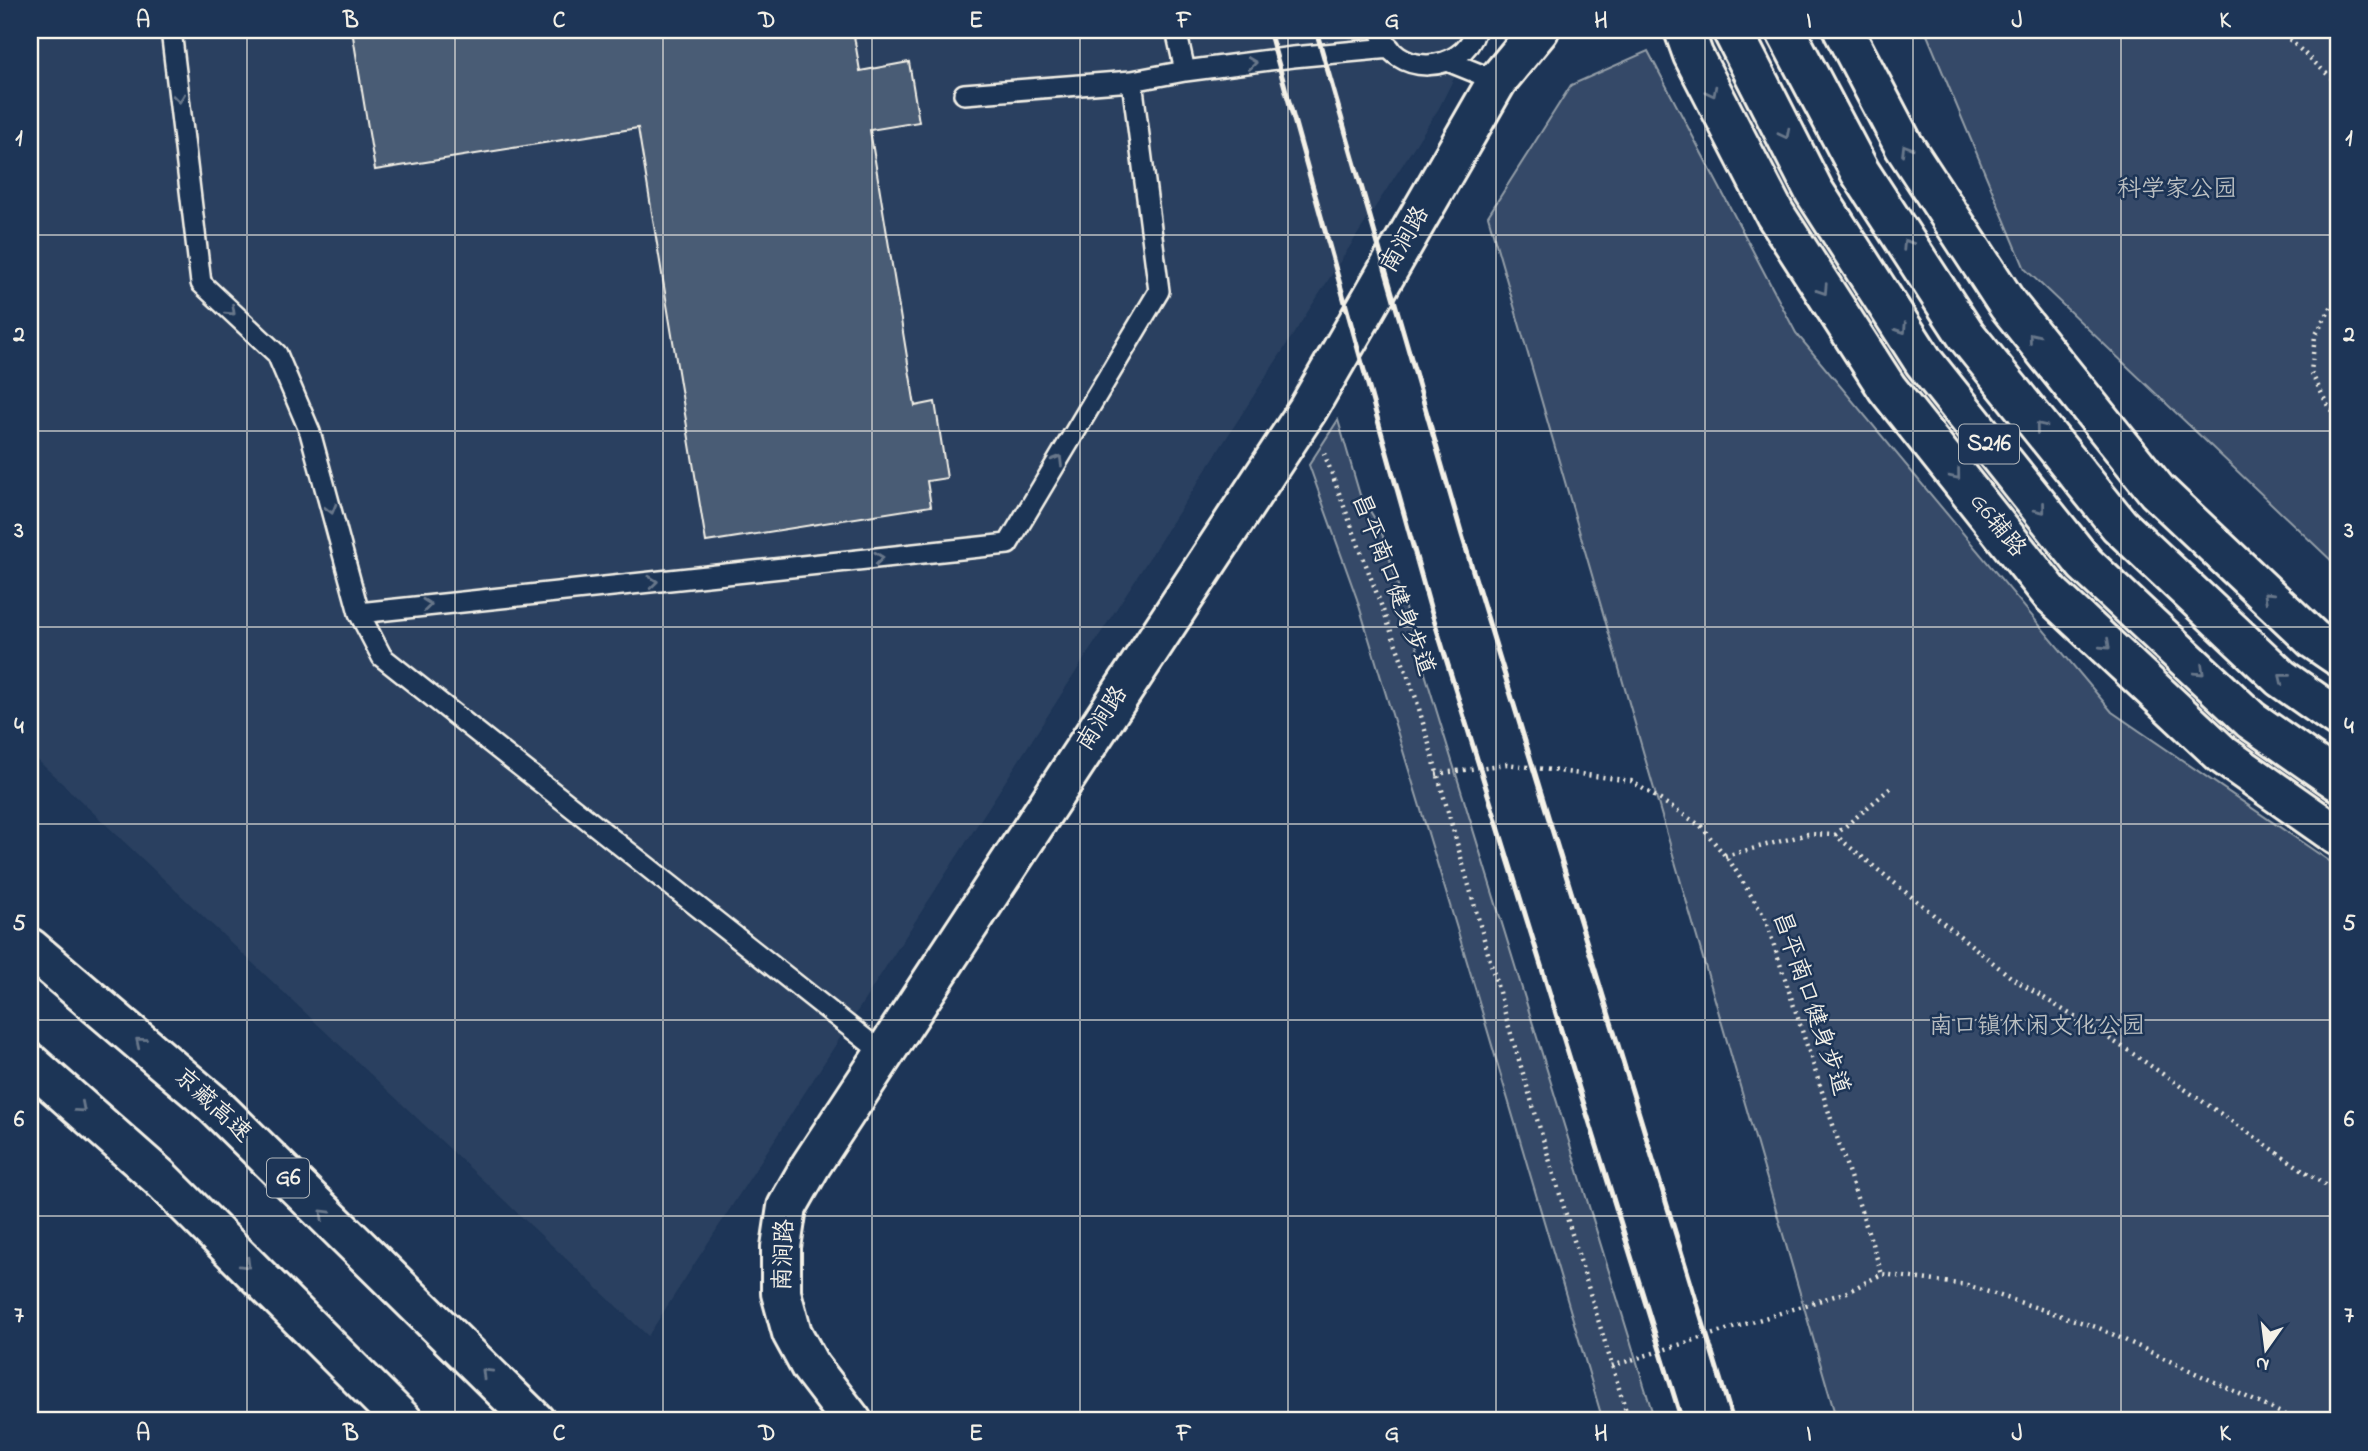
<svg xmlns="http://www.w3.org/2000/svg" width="2368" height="1451" font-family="'Indie Flower','LXGW WenKai TC',sans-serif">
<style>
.built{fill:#2a4060}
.green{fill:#354a67;stroke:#949ea8;stroke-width:2}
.building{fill:#485b74;stroke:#f4f1e8;stroke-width:2}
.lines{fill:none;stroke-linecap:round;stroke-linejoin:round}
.service-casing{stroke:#f4f1e8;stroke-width:24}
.tertiary-casing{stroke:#f4f1e8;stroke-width:44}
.secondary-casing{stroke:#f4f1e8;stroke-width:44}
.primary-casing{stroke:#f4f1e8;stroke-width:44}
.motorway-casing{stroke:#f4f1e8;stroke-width:44}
.path{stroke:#f4f1e8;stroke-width:4.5;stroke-dasharray:2 5;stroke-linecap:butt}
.service{stroke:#1d3557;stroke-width:19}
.tertiary{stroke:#1d3557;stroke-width:38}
.secondary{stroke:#1d3557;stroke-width:38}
.primary{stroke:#1d3557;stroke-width:38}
.motorway{stroke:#1d3557;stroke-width:38}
.rail{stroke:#f4f1e8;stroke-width:5}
.oneway{stroke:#68778a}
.grid{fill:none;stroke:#f4f1e8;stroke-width:2;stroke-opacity:0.55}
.labels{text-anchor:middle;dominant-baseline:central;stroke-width:5;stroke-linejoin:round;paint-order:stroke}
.shield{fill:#1d3557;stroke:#b4b9bc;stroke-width:2}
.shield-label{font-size:23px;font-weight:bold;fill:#f4f1e8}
.park-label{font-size:24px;fill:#bbbfc1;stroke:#1d3557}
.street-label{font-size:24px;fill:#f4f1e8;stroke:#1d3557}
.neatline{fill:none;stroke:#f4f1e8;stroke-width:2.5}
.grid-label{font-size:23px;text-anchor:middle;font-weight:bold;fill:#f4f1e8}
</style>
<rect width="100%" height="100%" fill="#1d3557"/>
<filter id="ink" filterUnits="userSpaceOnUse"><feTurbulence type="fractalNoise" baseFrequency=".0143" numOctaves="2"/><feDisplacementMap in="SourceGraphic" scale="14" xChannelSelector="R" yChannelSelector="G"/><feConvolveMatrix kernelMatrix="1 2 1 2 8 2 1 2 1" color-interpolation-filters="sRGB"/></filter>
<g filter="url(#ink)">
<path class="built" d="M30,30h1448l-39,78 -791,1228 -618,-583z"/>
<path class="green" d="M1925,30h413v537l-313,-298z
M1648,51l148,282 316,379 226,155v554h-501l-349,-1205 83,-131z
M1338,420l22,75 20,32 275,894h-52l-128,-433 -118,-389 -48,-134z"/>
<path class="building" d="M352,30h501l7,41 49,-9 10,60 -49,8 45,276 20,-4 12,76 -20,3 4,25 -225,36 -68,-414 -263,42z"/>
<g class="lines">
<g class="service-casing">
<path id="service" d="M171,30l30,253 76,71 33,78 49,181 23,44 502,397
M1380,30c13,48 82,45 96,0
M1450,62l47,19
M1185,71l108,-14 97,-9
M964,94l168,-13
M359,613l649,-69 151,-253 -27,-210 53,-10 -9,-41"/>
</g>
<g class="tertiary-casing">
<path id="tertiary" d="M1684,30l9,25 82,159 112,174 164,206 172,161 115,81
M1843,30l61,116 104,159 149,186 156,148 25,17"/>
</g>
<g class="secondary-casing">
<path id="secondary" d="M852,1421l-42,-55 -18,-33 -11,-40v-46l6,-40 24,-42 73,-111 424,-645 189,-328 42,-51"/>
</g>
<g class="primary-casing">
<path id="primary" d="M1732,30l82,161 110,171 161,202 166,156 87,61
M1785,30l75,142 106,163 153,190 162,153 57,40"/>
</g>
<g class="motorway-casing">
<path id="motorway" d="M30,948l183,156 322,317
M30,1063l130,115 243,243"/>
</g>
<path class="path" d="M2279,30l59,54
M2338,295l-23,41 -4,36 17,34 10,10
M1324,453l92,245 92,326 121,397
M1436,774l71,-10 124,17 70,45 30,37 34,55 117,356
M1835,835l58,-49
M1725,856l83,-22 27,1 177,143 117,73 209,143
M1612,1366l235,-74 35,-18 85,11 132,43 199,93"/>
<use href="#service" class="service"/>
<use href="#tertiary" class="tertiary"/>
<use href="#secondary" class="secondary"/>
<use href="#primary" class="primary"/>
<use href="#motorway" class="motorway"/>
<path class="rail" d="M1269,30l161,577 252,814
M1316,30l146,505 271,886"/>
</g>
<defs><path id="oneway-chevron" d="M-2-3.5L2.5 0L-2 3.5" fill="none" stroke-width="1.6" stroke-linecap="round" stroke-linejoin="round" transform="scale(1.75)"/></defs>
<g class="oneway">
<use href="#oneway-chevron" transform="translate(1252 63) rotate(-7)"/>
<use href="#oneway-chevron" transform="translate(1712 92) rotate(63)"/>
<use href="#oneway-chevron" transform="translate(179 98) rotate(83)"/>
<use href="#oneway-chevron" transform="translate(1785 134) rotate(63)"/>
<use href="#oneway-chevron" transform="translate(1906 149) rotate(-121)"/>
<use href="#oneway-chevron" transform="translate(1907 244) rotate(-123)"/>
<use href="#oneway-chevron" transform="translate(1823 290) rotate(57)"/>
<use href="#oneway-chevron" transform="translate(231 311) rotate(43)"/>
<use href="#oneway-chevron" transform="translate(1902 329) rotate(57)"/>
<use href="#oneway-chevron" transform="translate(2033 337) rotate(-129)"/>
<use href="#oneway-chevron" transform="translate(2040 427) rotate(-129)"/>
<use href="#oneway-chevron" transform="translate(1058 460) rotate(-59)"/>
<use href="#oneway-chevron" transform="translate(1956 475) rotate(51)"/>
<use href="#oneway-chevron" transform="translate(331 509) rotate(75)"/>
<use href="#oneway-chevron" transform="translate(2041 509) rotate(51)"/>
<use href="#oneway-chevron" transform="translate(879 558) rotate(-6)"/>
<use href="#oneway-chevron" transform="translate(653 582) rotate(-6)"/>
<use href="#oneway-chevron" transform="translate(2268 596) rotate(-137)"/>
<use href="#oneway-chevron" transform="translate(427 605) rotate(-6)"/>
<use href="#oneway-chevron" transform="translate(2106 645) rotate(43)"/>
<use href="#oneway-chevron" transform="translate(2200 671) rotate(43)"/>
<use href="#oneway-chevron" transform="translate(2283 678) rotate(-141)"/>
<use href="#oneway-chevron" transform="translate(140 1042) rotate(-140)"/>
<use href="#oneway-chevron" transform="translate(81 1108) rotate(41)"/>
<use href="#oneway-chevron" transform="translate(324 1214) rotate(-135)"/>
<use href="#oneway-chevron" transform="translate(246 1264) rotate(45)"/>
<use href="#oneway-chevron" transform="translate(486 1373) rotate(-135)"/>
</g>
</g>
<path class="grid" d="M247,30v1391M455,30v1391M663,30v1391M872,30v1391M1080,30v1391M1288,30v1391M1496,30v1391M1705,30v1391M1913,30v1391M2121,30v1391M30,235h2308M30,431h2308M30,627h2308M30,824h2308M30,1020h2308M30,1216h2308"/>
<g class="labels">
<g class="shield">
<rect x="1959" y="424.5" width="60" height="39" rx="5"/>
<rect x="267" y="1158.5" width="42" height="39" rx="5"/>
</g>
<g class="shield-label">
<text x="1989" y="444">S216</text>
<text x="288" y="1178">G6</text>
</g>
<g class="park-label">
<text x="2177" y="190">科学家公园</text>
<text x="2037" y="1027">南口镇休闲文化公园</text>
</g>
<g class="street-label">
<text transform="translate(1406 240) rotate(-60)">南涧路</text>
<text transform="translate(1997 526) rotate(51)">G6辅路</text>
<text transform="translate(1392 585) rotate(69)">昌平南口健身步道</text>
<text transform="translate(1103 719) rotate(-57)">南涧路</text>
<text transform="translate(1810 1004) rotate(71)">昌平南口健身步道</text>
<text transform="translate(212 1106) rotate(43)">京藏高速</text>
<text transform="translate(785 1255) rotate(-88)">南涧路</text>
</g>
</g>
<rect width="2368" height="1451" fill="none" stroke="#1d3557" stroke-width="77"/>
<g transform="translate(2266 1349) rotate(194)" stroke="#1d3557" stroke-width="5" paint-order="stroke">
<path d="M0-5L12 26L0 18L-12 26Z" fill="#f4f1e8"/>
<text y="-10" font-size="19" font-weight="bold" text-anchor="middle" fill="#f4f1e8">N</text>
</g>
<rect x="38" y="38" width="2292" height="1374" class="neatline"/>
<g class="grid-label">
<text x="143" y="27">A</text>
<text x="351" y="27">B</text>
<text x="559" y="27">C</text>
<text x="767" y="27">D</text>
<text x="976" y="27">E</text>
<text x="1184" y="27">F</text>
<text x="1392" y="27">G</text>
<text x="1601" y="27">H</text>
<text x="1809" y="27">I</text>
<text x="2017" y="27">J</text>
<text x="2225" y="27">K</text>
<text x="19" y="145">1</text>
<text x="2349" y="145">1</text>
<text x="19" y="341">2</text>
<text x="2349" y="341">2</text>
<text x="19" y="537">3</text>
<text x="2349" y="537">3</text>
<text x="19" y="733">4</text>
<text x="2349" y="733">4</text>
<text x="19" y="930">5</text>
<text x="2349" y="930">5</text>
<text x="19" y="1126">6</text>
<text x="2349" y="1126">6</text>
<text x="19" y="1322">7</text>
<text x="2349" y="1322">7</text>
<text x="143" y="1440">A</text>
<text x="351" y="1440">B</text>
<text x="559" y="1440">C</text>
<text x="767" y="1440">D</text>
<text x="976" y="1440">E</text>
<text x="1184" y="1440">F</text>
<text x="1392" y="1440">G</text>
<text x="1601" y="1440">H</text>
<text x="1809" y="1440">I</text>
<text x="2017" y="1440">J</text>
<text x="2225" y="1440">K</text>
</g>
</svg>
